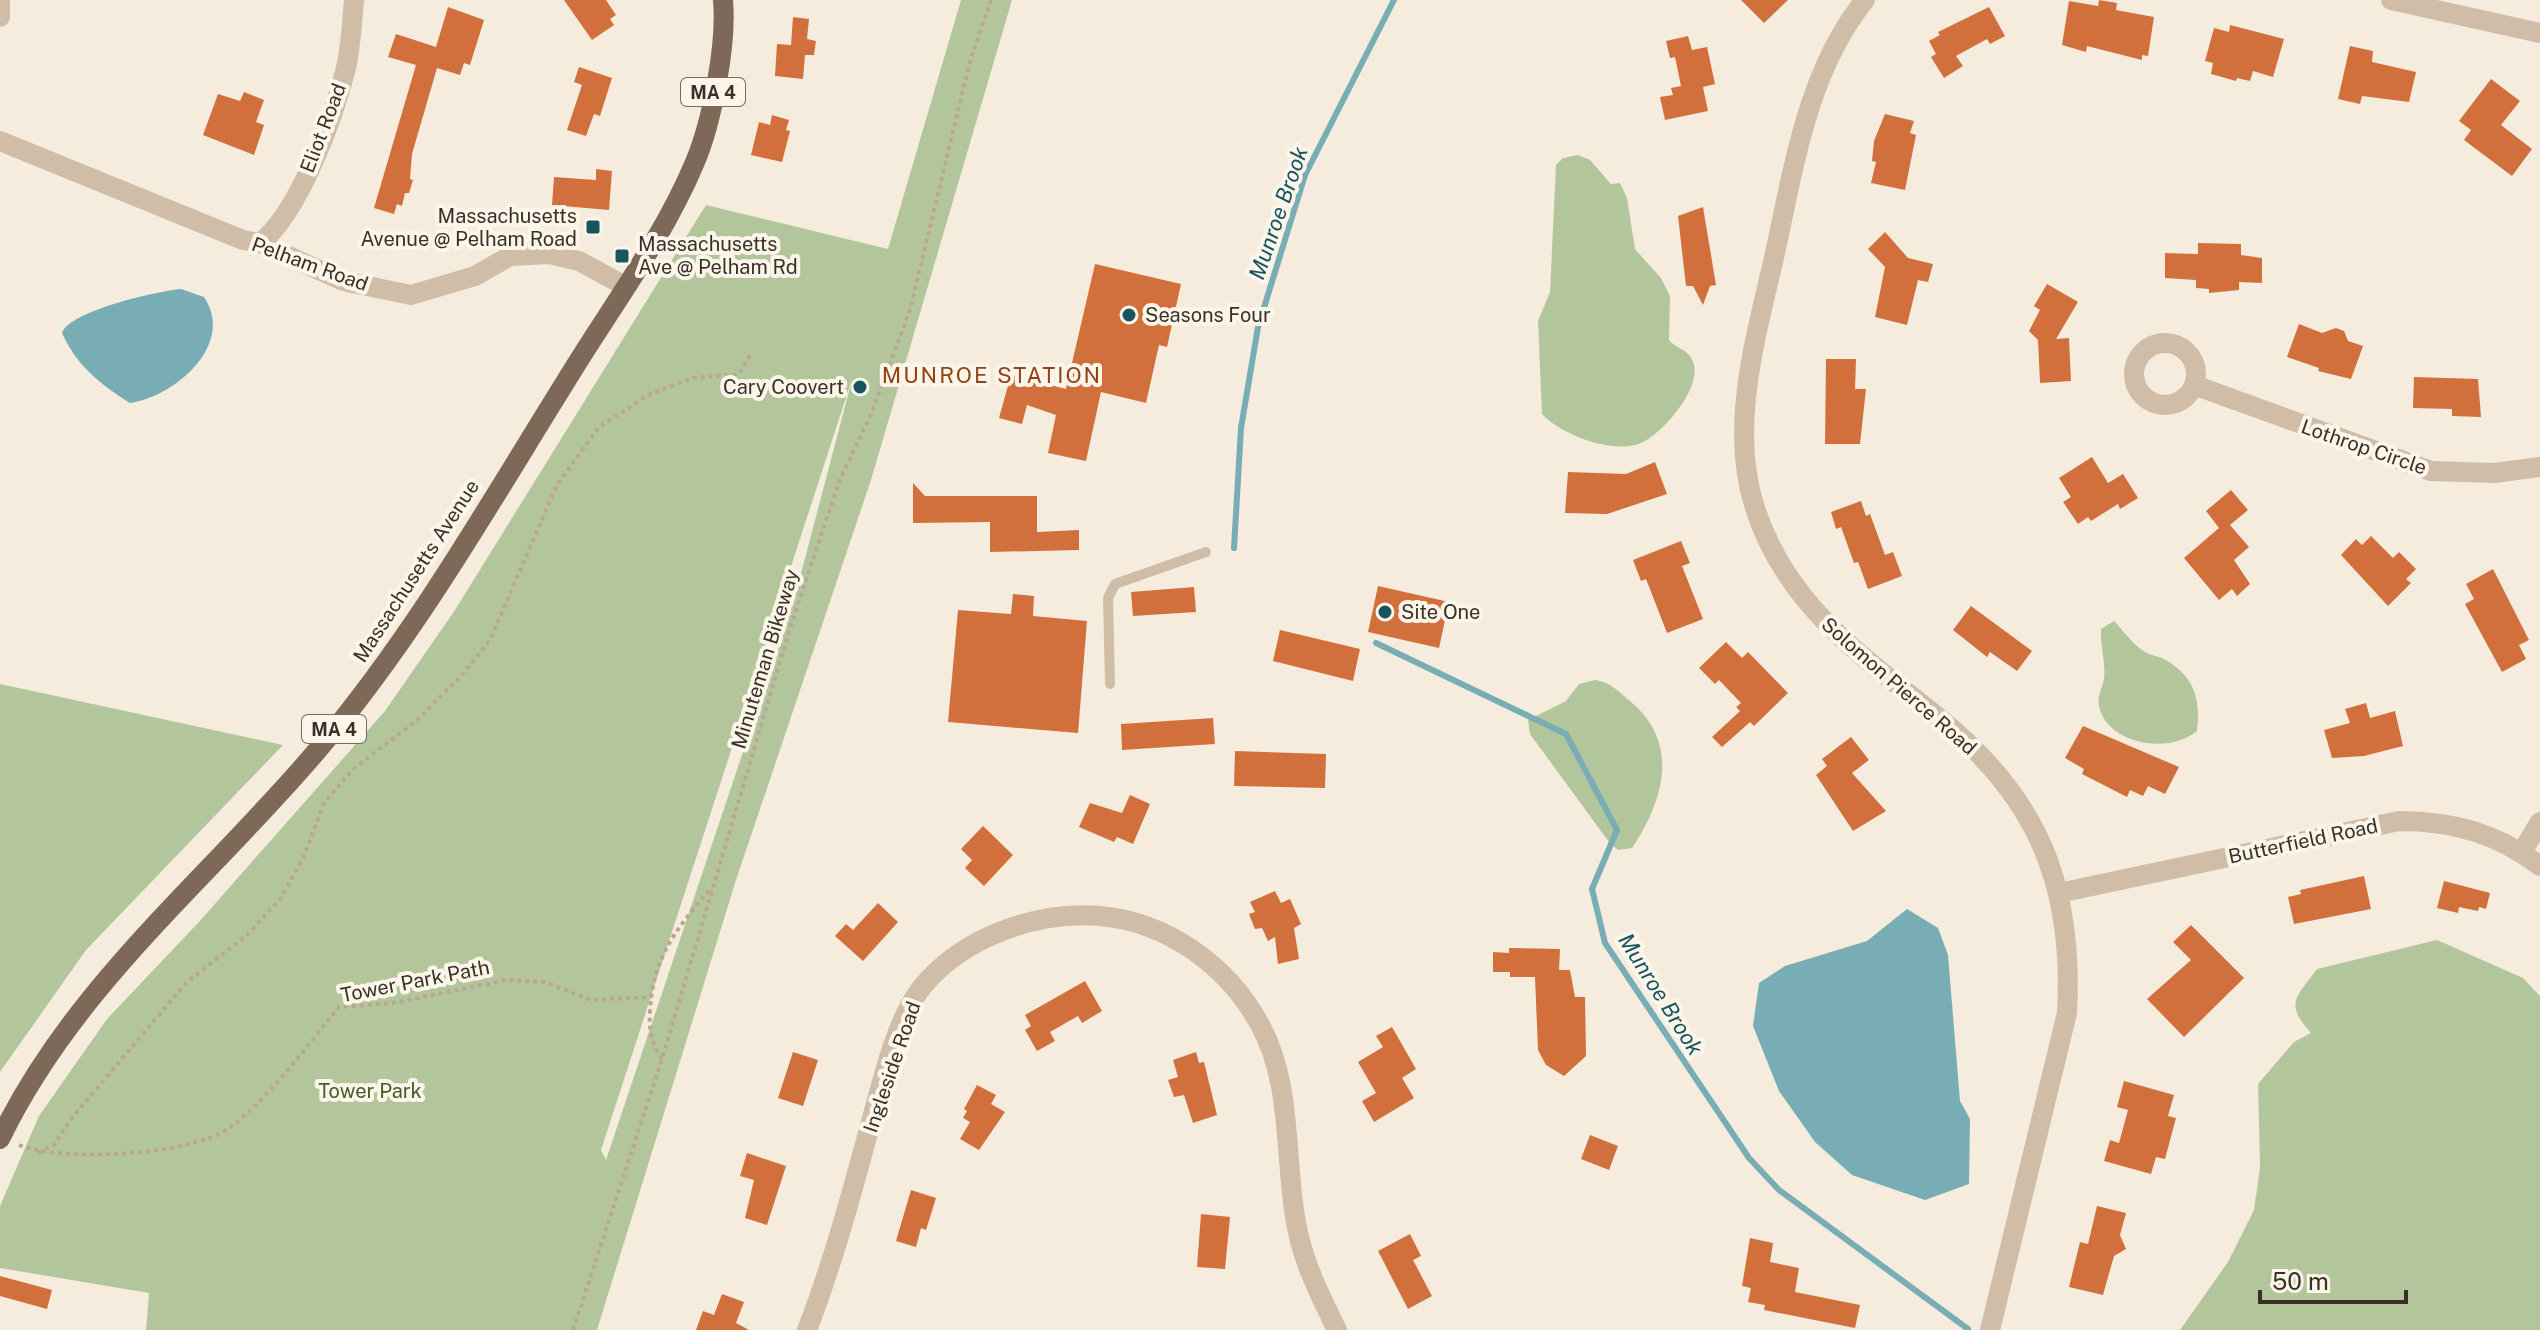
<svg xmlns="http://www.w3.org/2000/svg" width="2540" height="1330" font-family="'Public Sans',sans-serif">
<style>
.green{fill:#b3c69b;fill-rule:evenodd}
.water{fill:#78adb5}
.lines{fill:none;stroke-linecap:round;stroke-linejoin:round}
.stream{stroke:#78adb5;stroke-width:6}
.building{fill:#d2703d}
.path{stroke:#bba791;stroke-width:4;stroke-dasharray:4 4;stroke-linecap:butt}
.lane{stroke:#cfbda7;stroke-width:10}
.street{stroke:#cfbda7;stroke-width:20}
.primary{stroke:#7e6858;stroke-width:20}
.poi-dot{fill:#195561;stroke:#fcf5ea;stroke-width:3}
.labels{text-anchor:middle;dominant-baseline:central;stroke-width:8;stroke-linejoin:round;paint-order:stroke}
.shield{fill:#fcf5ea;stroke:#746b62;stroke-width:2}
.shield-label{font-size:18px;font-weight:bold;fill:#3a3028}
.street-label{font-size:20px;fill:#3a3028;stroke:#fcf5ea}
.poi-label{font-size:20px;fill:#3a3028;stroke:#fcf5ea;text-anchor:start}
.park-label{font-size:20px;fill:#445c29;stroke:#fcf5ea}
.water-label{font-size:22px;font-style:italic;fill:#195561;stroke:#fcf5ea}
.neighbourhood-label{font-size:22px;letter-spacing:2px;fill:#924218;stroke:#fcf5ea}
</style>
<rect width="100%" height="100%" fill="#f5ecdd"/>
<path class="green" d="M961,0h51l-141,480 -135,400 -139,450h-451l3,-37 -149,-25v-62l39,-90 68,-97 91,-96 187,-212 70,-101 251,-405 182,44zM853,376l-59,224 -188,560 -5,-10z
M1578,155l12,5 21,24 9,-1 7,15 8,51 26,29 9,18 -1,44c6,7 15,9 20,15 21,25 -23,74 -44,86 -27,16 -84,-6 -103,-27l-4,-93 12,-29 6,-127 7,-7z
M2114,621c9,9 19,24 31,31 5,3 12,4 17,6 32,17 39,40 35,73 -27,23 -86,14 -97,-21 -4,-13 1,-18 4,-31 2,-15 -4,-34 -3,-50z
M1595,680c16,2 24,12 36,22 50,42 32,100 1,146l-14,2 -9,-8 -79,-108 -2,-14 38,-19 13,-17z
M0,684l283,61 -197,205 -86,122z
M2437,940l86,38 17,18v334h-360l48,-68 26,-52 6,-42 -2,-84 36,-42 17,-9c-27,-30 -15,-35 6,-64z"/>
<path class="water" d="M181,289l23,8c32,48 -30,100 -74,106 -30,-19 -53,-37 -68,-70 7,-22 96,-42 119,-44z
M1907,909l31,19 10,27 12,146 10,18 -1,65 -44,16 -73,-25 -37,-33 -36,-51 -26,-65 6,-43 26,-17 82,-25z"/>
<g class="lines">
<path class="stream" d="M1234,548l7,-120 17,-101 47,-152 89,-175
M1376,643l190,91 51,96 -25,59 13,54 144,215 30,32 189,139"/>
</g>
<path class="building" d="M564,0h42l10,15 -6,4 4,6 -22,15z
M1741,0h47l-24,23z
M2099,0l18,3 -1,7 38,7 -6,39 -6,-1v5l-55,-14 -1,6 -24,-7 7,-44 29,5z
M448,7l36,13 -14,45 -6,-2 -4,12 -23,-7 -25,86 -2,25 3,1 -4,13h-4l-3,13 -5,-2 -3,10 -20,-6 42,-143 -28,-8 8,-23 40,13z
M1989,7l16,29 -15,8 -3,-5 -31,17 7,10 -19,12 -13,-21 5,-3 -7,-13 11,-6 -2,-3z
M793,17l16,2 -2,20 9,2 -2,14h-9l-2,24 -28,-3 2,-32 14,1z
M2230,25l54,14 -11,38 -20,-6 -3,10 -13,-3 -1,3 -25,-7 2,-11 -8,-2 9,-33 15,4z
M1688,36l4,14 15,-3 8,37 -12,3 5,24 -43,9 -5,-23 13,-2 -2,-7 10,-2 -6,-29 -5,1 -4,-17z
M2350,46l23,5 -1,11 44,10 -7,30 -47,-6 -2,8 -22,-5z
M579,67l33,11 -12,38 -6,-2 -8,22 -19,-6 15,-45 -8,-3z
M2491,79l29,22 -19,24 31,24 -20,27 -48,-36 7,-10 -12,-9z
M244,92l20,8 -8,22 8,3 -10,30 -51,-20 15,-41 22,7z
M1885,114l29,7 -4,12 6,2 -11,55 -34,-7 5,-21 -4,-1 2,-20z
M772,115l17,5 -3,10 4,1 -8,31 -31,-7 8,-33 11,3z
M596,169l16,2 -3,39 -57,-5 2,-28 42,3z
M1703,207l13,78 -6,1 -7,19 -10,-19h-7l-8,-70z
M1885,232l23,26 25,6 -5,18 -10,-2 -11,45 -32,-8 10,-50 -17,-18z
M2198,243l43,1v11l21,3v25l-23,-1v8l-30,3v-4l-13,-1v-8l-31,-2v-25l33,1z
M1095,264l86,20 -14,63 -8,-2 -13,58 -45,-11 -15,69 -38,-8 8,-38 -29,-10 -5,19 -23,-6 12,-43 55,14z
M2047,284l31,18 -22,37 13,-1 2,43 -31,2 -2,-43 -9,-9 11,-21 -6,-4z
M2299,324l23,9 14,-5 8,3 4,10 15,5 -12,33 -33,-8 1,-3 -32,-11z
M1826,359h30l-1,30h11l-6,55h-35z
M2414,377l64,2 3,38 -29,-1v-7l-39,-1z
M2092,457l16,26 15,-9 15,24 -18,11 -2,-5 -27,17 -3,-4 -10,7 -15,-22 8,-5 -12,-19z
M1655,462l12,32 -60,20 -42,-1 3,-41 58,2z
M913,483l12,13h112v36l42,-2v20l-89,2v-30l-77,1z
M2231,490l17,20 -18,15 19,22 -15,13 16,24 -13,12 -5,-7 -13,11 -35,-42 35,-30 -13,-17z
M1861,501l5,15 4,-2 15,41 8,-3 9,24 -34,13 -10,-27 -4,1 -13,-36 -5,2 -5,-17z
M2371,536l22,22 6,-6 17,17 -10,10 5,4 -23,23 -47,-51 15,-16 6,6z
M1681,541l9,22 -8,3 21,53 -36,14 -21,-54 -5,2 -8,-21z
M2493,569l36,71 -10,5 7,14 -24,13 -37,-68 9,-5 -8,-15z
M1378,586l71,16 -10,46 -71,-16z
M1194,587l2,25 -63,4 -2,-24z
M1013,594l21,2 -1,20 54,5 -9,112 -130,-11 10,-112 53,4z
M1971,606l61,45 -15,20 -27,-19 -3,5 -34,-27z
M1280,630l80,19 -7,32 -80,-20z
M1726,642l16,16 6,-6 40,41 -34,33 -4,-4 -28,25 -10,-10 28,-26 -4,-4 5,-4 -22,-23 -4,4 -16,-16z
M2366,703l4,15 25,-7 8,35 -39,10 -32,2 -8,-28 26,-7 -5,-14z
M1213,718l2,26 -93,6 -1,-26z
M2083,726l96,41 -14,27 -17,-8 -5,10 -13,-6 -3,7 -45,-23 2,-5 -19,-11z
M1851,737l18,23 -17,13 34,38 -33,20 -37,-56 11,-9 -5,-7z
M1235,751l91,3 -1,34 -91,-2z
M1130,795l20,9 -17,40 -16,-7 -3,5 -35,-15 11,-24 32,10z
M983,826l30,29 -29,31 -19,-18 7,-8 -11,-11z
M2364,876l7,33 -77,15 -6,-27 13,-3 -1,-4z
M2444,881l46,12 -4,16 -7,-2 -1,4 -19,-4 -1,6 -21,-5z
M1275,891l6,12 9,-4 11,25 -7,4 5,31 -21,5 -3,-27 -7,4 -6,-13 -7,1 -6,-15 6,-2 -5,-10z
M878,903l20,19 -35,39 -28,-25 11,-12 7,6z
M2191,925l53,53 -60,59 -37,-38 44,-39 -18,-18z
M1509,948l51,1 -1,21h11l5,27h10l1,59 -22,20 -18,-11 -8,-15 -3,-73h-25v-5h-17v-20l16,1z
M1085,981l17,30 -20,12 -4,-7 -28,16 5,9 -18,10 -12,-21 6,-4 -6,-11z
M1392,1027l24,42 -14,9 12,20 -40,24 -12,-21 14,-8 -18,-31 25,-15 -7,-11z
M793,1052l25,8 -15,46 -25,-8z
M1196,1052l3,11 5,-1 13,53 -24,8 -9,-28 -10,2 -6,-17 10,-3 -5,-17z
M2124,1081l50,14 -6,21 8,2 -11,41 -9,-2 -5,17 -47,-13 6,-21 9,3 9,-33 -11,-3z
M977,1085l19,10 -5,9 14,8 -26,38 -19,-11 10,-17 -7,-4 4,-7 -3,-2z
M1590,1135l28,11 -9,24 -28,-11z
M747,1153l39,13 -19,59 -22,-7 9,-38 -14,-4z
M911,1190l25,8 -10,32 -5,-2 -5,19 -20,-6z
M2097,1206l29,7 -6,22 6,14 -12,7 -11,39 -34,-8 11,-45 8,2z
M1201,1214l29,3 -5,52 -28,-2z
M1410,1234l11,22 -8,4 19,36 -24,13 -30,-58z
M1750,1238l23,5 -3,19 29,6 -4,24 65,13 -5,23 -91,-18 1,-5 -17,-3 3,-14 -9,-2z
M0,1276l52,14 -5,19 -47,-13z
M722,1294l22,8 -8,21 13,7h-53l7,-19 11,4z"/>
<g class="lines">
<path class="path" d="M662,1059c-11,-15 -13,-30 -12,-48 3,-55 26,-81 60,-122
M19,1145c43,17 155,10 198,-10 36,-16 95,-95 122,-128l53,-4 115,-23 38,2 46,18 60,-3
M38,1153l17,-9 15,-24 117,-138 60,-47 34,-37 23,-42 20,-53 28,-33 64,-49 44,-44 30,-37 67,-155 42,-58 51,-33 43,-16 46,-4 13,-22
M573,1330l89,-271 128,-431 49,-146 32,-68 39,-104 60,-249 21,-61"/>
<path class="lane" d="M1110,684l-2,-86 7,-14 91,-32"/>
<path class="street" d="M1865,0c-57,70 -71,166 -90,253 -18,81 -47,173 -20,255 32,99 108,148 184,210 100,80 135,169 128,295l-77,317
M2391,0l149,33
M0,17v-17
M0,141l243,99 17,3 83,38 68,14 64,-19 35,-20 39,-2 30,7 46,25
M260,243c39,-30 74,-127 86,-175 5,-22 6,-46 8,-68
M2134 374a31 31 0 1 1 62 0a31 31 0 1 1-62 0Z
M2194,385l237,86 63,2 46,-6
M2522,852l18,-30
M2059,893l340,-72c53,0 98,12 141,45
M807,1330c26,-67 45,-138 64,-208 11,-39 25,-103 51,-135 41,-50 114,-76 178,-71 67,6 127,49 159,107 37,65 23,147 41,218 8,31 23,60 37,89"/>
<path class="primary" d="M0,1139c75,-156 212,-263 321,-393 95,-113 167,-240 245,-365 43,-71 97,-142 129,-219 17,-40 32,-118 28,-162"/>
</g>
<g class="poi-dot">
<rect x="585" y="219" width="16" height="16" rx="4"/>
<rect x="614" y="248" width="16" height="16" rx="4"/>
<circle cx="1129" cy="315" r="8"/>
<circle cx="860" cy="387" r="8"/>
<circle cx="1385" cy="612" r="8"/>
</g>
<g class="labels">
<g class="shield">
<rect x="681" y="78" width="64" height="28" rx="6"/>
<rect x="302" y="715" width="64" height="28" rx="6"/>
</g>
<g class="shield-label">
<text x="713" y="92">MA 4</text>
<text x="334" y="729">MA 4</text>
</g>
<g class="street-label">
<text transform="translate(323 128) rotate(-69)">Eliot Road</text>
<text transform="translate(310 264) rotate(20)">Pelham Road</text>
<text transform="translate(2364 447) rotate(19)">Lothrop Circle</text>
<text transform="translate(416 571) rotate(-57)">Massachusetts Avenue</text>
<text transform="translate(765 659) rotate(-73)">Minuteman Bikeway</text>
<text transform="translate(1899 686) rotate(41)">Solomon Pierce Road</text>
<text transform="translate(2303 841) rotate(-12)">Butterfield Road</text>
<text transform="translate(415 981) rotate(-11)">Tower Park Path</text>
<text transform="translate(892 1067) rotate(-71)">Ingleside Road</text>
</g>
<g class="poi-label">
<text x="577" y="216" text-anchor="end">Massachusetts<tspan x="577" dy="23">Avenue @ Pelham Road</tspan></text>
<text x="638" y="244">Massachusetts<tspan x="638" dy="23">Ave @ Pelham Rd</tspan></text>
<text x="1145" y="315">Seasons Four</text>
<text x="844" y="387" text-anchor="end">Cary Coovert</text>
<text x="1401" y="612">Site One</text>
</g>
<g class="park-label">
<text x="370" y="1091">Tower Park</text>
</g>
<g class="water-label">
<text transform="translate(1278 213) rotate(-71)">Munroe Brook</text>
<text transform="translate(1661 994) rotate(58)">Munroe Brook</text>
</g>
<g class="neighbourhood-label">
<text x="992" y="375">MUNROE STATION</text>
</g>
</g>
<path d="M2260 1290v12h146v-12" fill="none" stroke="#3a3028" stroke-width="4"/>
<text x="2272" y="1290" font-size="24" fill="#3a3028" stroke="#fcf5ea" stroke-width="6" paint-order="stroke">50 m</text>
</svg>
